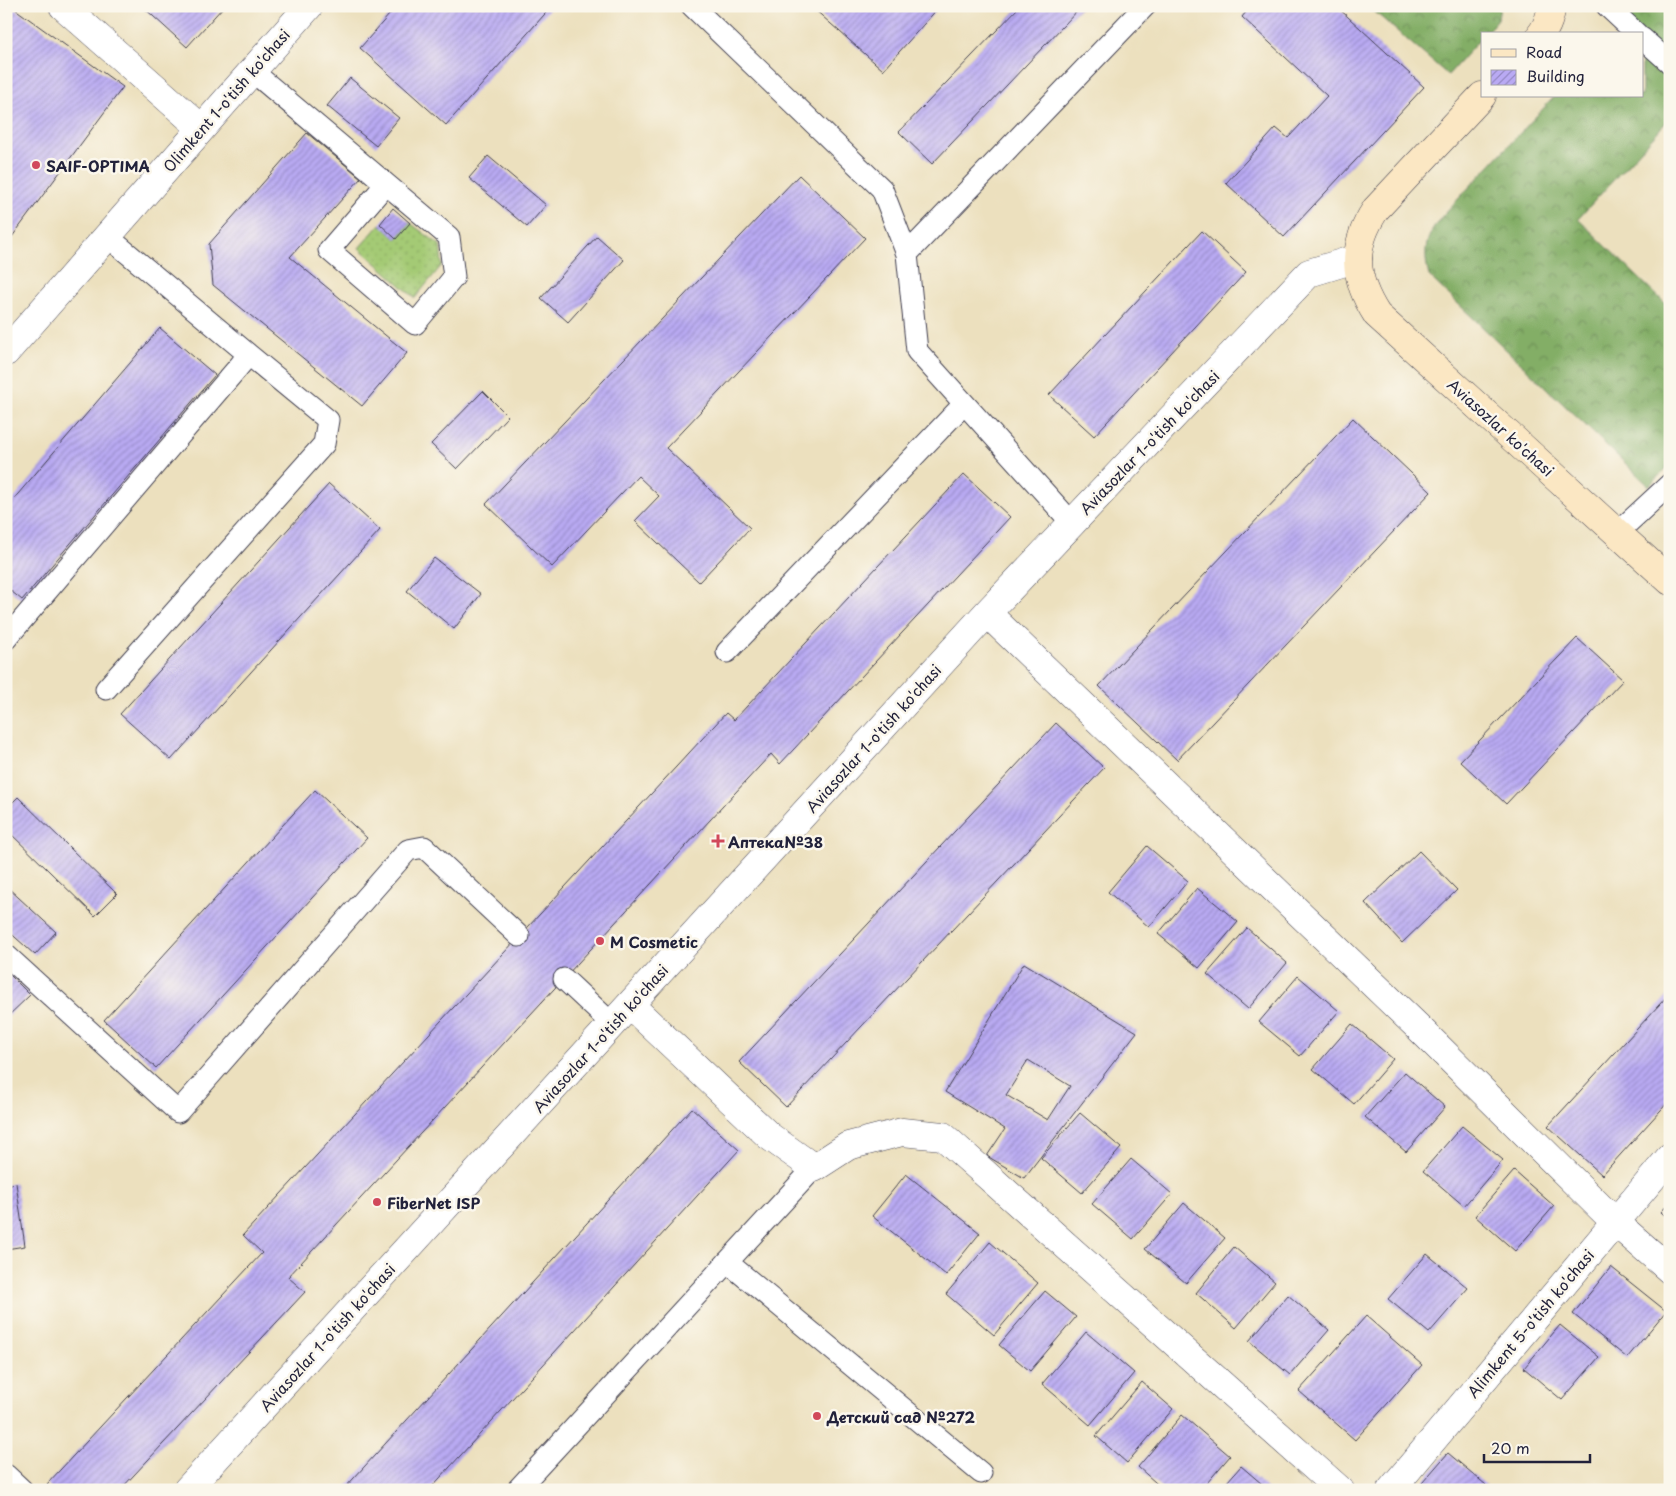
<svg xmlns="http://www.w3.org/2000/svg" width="1676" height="1496" font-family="'Playpen Sans',sans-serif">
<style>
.grass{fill:url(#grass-dots);stroke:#637658}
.forest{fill:url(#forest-crowns);stroke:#526850}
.building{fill:url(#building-hatch);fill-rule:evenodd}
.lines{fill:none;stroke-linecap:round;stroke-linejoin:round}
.lane-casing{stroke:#403e4f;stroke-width:23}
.street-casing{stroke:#403e4f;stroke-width:29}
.secondary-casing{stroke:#403e4f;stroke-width:29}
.lane{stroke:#fff;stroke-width:21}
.street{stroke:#fff;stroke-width:28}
.secondary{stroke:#fbe7c3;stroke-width:28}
.poi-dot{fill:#d1495b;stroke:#fbf7ec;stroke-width:2}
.labels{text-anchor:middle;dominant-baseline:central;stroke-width:5;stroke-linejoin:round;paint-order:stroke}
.street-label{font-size:15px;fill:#22223b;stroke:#fbf7ec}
.poi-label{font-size:15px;font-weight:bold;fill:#22223b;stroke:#fbf7ec;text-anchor:start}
</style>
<defs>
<pattern id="grass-dots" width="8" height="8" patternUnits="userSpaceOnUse" patternTransform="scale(1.25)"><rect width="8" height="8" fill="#a4ca75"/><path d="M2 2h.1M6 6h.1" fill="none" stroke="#8dad66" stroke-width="1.8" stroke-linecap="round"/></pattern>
<pattern id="forest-crowns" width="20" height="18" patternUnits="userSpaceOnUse" patternTransform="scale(1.25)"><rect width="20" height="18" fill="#83ae66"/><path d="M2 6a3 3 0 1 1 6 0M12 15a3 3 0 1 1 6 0" fill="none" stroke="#6b8d55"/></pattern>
<pattern id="building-hatch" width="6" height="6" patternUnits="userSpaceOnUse" patternTransform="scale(1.25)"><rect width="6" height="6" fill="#b9aaf3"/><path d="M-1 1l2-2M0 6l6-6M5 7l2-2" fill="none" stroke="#968ac6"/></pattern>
</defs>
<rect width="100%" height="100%" fill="#fbf7ec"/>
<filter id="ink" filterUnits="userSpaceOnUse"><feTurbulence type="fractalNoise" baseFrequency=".02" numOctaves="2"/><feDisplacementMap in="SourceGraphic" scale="10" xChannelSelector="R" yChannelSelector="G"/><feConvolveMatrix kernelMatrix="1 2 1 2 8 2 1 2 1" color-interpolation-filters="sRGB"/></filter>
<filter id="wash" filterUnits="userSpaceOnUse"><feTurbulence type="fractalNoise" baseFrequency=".0096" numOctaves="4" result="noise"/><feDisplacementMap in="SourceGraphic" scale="20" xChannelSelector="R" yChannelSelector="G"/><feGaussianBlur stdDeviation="1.12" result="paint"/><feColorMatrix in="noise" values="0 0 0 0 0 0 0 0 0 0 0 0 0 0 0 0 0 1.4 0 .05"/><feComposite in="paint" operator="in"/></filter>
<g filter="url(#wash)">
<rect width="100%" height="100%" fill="#ece0be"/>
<path class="grass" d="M410,223l30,22 2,20 -27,33 -56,-50 21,-24 16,15z"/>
<path class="forest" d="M1368,6h132l-2,13 -13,15h-3v3l-34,38z
M1640,6h30v112l-92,101 92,89v157l-21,21 -220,-210c-7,-28 -3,-40 15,-62l111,-118h87v-62h-28z"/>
<g id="blocks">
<path class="building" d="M6,6h5l112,81 -117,158z
M142,6h82l-37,41z
M397,6h155l-106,119 -86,-77z
M815,6h125l-57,64 -70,-62z
M1020,6h62l-150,158 -33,-32z
M1251,6h85l88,81 -140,150 -58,-54 50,-55 12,10 39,-42 -85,-79z
M350,78l49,40 -23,28 -49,-40z
M307,133l54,45 -71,79 117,96 -45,53 -149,-121 -4,-41z
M488,156l58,49 -19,22 -58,-49z
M799,175l66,63 -199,210 84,80 -51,54 -64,-61 24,-25 -21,-20 -86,91 -66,-63z
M393,208l17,15 -14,16 -16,-15z
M1202,231l44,41 -152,164 -45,-41z
M597,236l27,24 -56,62 -27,-24z
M160,328l55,47 -193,225 -16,-13v-79z
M483,391l25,25 -51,53 -26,-25z
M1353,418l78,74 -254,268 -78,-74z
M964,474l46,43 -230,247 -9,-10 -483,523 17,15 -185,198h-67l-6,-6 215,-231 -19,-18 483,-522 8,7z
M329,484l51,46 -209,230 -51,-46z
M434,558l47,36 -27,35 -47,-38z
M1577,638l46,42 -117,124 -46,-43z
M1056,723l48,45 -318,339 -47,-45z
M315,790l52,48 -211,230 -52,-48z
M18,797l99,97 -22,22 -89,-87v-20z
M1147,846l41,35 -39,46 -41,-35z
M1419,851l38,39 -55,53 -37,-40z
M6,886l50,46 -21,23 -29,-26z
M1197,888l41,34 -39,46 -41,-34z
M1247,928l40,35 -39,46 -41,-35z
M1024,963l113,69 -113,146 -37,-22 18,-27 -60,-37zM1028,1060l42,26 -22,34 -42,-25z
M6,971l24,24 -24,23z
M1298,976l41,35 -39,45 -41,-34z
M1670,993v107l-68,75 -54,-49z
M1352,1024l41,35 -39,45 -41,-35z
M1405,1072l40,35 -39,45 -41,-35z
M692,1108l47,42 -310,340h-86z
M1080,1113l41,35 -39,45 -41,-35z
M1462,1126l41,34 -39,46 -41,-35z
M1131,1159l41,35 -39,45 -41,-35z
M1514,1171l40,35 -39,45 -40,-35z
M906,1174l74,59 -34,42 -74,-59z
M16,1183l9,63 -19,3v-64z
M1670,1202v18l-9,-8z
M1184,1203l41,35 -39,45 -41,-34z
M990,1242l48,41 -44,52 -48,-41z
M1234,1247l41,35 -39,46 -40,-35z
M1427,1254l41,34 -39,45 -41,-34z
M1611,1267l55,44 -39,47 -54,-44z
M1045,1291l31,26 -46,54 -31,-26z
M1288,1295l41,35 -39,45 -41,-34z
M1366,1316l56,49 -67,75 -56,-49z
M1560,1325l39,32 -37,43 -38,-32z
M1086,1332l48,41 -44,52 -48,-41z
M1142,1382l31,27 -46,54 -31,-27z
M1182,1415l48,41 -29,34h-37l-26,-23z
M1448,1453l38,32 -4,5h-66z
M1241,1466l28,24h-49z"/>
</g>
</g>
<g filter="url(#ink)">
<use href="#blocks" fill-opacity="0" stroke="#403e4f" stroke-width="1"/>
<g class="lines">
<g class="lane-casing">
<path id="lane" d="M692,6l190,183 25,65 10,97 155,172
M1607,6l30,28
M1642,38l28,25
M252,71l197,166 5,40 -39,47 -86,-74 57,-66
M107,236l141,118
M907,254l238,-248
M1617,533l53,-49
M6,639l235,-275 7,-10 80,66 -4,24 -218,245
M727,652l237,-248
M6,955l172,157 230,-262 16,-3 95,89
M564,979l48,45
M727,1262l254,211
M6,1475l16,15
M517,1490l297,-322"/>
</g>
<g class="street-casing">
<path id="street" d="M63,6l138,122
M6,352l303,-346
M987,613l432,415 196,194 55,48
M630,1005l139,131 45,32 34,-22 54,-14 41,4 397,354
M187,1490l800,-877 322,-340 49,-15
M1391,1490l279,-333"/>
</g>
<g class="secondary-casing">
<path id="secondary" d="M1541,34c7,-8 9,-18 11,-28
M1482,96l-106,113c-25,37 -23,69 1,106l293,266"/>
</g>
<use href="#lane" class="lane"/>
<use href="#street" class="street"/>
<use href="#secondary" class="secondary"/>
</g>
</g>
<g class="poi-dot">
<circle cx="36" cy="165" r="5"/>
<path d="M715.5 833.5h5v5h5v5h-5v5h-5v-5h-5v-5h5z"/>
<circle cx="600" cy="941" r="5"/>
<circle cx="377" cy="1202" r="5"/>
<circle cx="817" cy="1416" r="5"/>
</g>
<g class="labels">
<g class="street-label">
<text transform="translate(226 100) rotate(-49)">Olimkent 1-o'tish ko'chasi</text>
<text transform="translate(1501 427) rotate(42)">Aviasozlar ko'chasi</text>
<text transform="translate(1149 442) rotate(-46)">Aviasozlar 1-o'tish ko'chasi</text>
<text transform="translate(873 738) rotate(-48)">Aviasozlar 1-o'tish ko'chasi</text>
<text transform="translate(600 1038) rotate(-48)">Aviasozlar 1-o'tish ko'chasi</text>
<text transform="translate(1530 1323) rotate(-50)">Alimkent 5-o'tish ko'chasi</text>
<text transform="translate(327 1337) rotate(-48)">Aviasozlar 1-o'tish ko'chasi</text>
</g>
<g class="poi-label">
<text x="46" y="165">SAIF-OPTIMA</text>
<text x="728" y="841">Аптека№38</text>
<text x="610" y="941">M Cosmetic</text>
<text x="387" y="1202">FiberNet ISP</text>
<text x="827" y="1416">Детский сад №272</text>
</g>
</g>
<rect width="1676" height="1496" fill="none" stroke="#fbf7ec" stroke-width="25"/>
<rect x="1481" y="32" width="162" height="65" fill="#fbf7ec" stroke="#a4a2a5"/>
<rect x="1491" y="49" width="25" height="8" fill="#fbe7c3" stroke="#a4a2a5"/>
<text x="1526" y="58" font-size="15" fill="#22223b">Road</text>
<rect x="1491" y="70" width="25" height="15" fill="url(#building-hatch)" stroke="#a4a2a5"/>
<text x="1526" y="82" font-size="15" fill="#22223b">Building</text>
<path d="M1484 1454v8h106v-8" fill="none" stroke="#22223b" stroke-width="2.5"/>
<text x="1491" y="1454" font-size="15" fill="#22223b" stroke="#fbf7ec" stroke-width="4" paint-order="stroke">20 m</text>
</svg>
